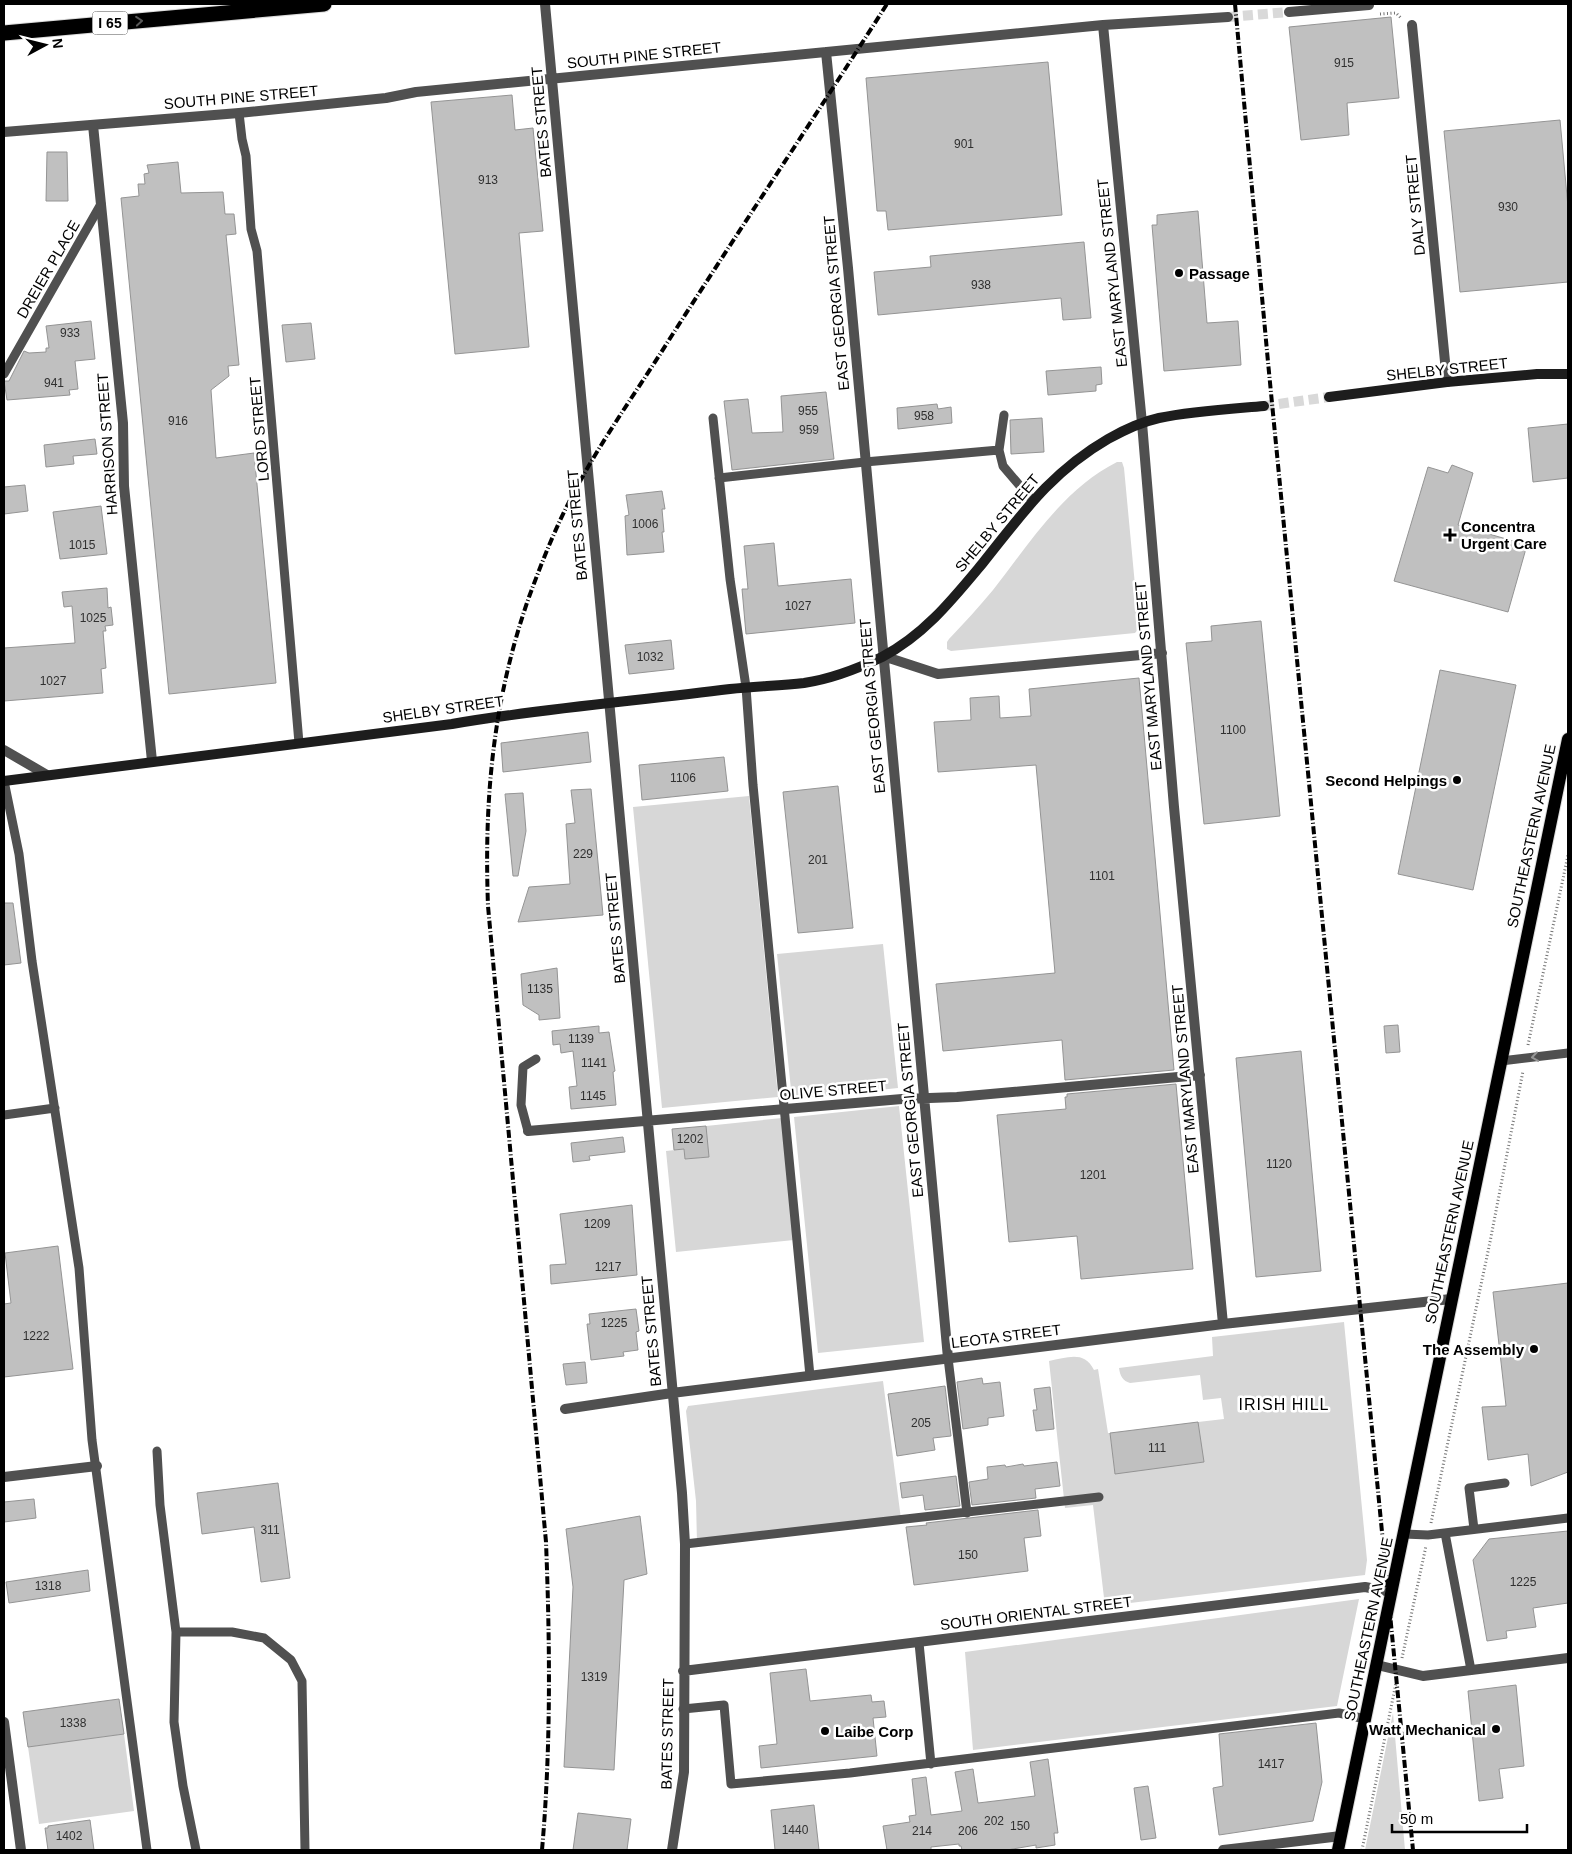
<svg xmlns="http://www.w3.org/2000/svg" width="1572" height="1854" font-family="Helvetica,sans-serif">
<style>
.green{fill:#d7d7d7}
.building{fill:#c0c0c0;stroke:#949494}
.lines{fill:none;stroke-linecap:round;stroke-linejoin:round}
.street-tunnel{stroke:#d9d9d9;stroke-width:10;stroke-dasharray:10 5;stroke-linecap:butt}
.secondary-tunnel{stroke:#d9d9d9;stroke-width:10;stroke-dasharray:10 5;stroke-linecap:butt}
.primary-casing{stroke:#dbdbdb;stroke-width:14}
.highway-casing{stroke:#dbdbdb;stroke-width:17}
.path{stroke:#727272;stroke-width:3;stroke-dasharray:1 2.5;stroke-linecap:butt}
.lane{stroke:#505050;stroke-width:9}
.street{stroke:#505050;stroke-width:10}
.secondary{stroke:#1d1d1d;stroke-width:10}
.primary{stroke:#000;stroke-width:12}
.highway{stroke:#000;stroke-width:15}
.rail{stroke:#000;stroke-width:4;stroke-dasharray:8 2.5 1 2.5;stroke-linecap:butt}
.oneway{stroke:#595959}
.oneway2{stroke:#969696}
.poi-dot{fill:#000;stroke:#fff;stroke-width:2}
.labels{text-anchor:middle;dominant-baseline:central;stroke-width:5;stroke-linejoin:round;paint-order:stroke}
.number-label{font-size:12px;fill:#303030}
.shield{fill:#fff;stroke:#4c4c4c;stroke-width:1}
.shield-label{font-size:14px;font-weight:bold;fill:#000}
.street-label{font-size:15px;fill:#000;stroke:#fff}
.poi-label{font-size:15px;font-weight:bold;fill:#000;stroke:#fff;text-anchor:start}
.neighbourhood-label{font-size:16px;letter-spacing:1px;fill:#000;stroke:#fff}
</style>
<rect width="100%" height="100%" fill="#fff"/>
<path class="green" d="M1117,462h5l2,6 15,160 -4,5 -184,18 -4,-2v-7l2,-3c15,-16 30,-32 44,-49 36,-46 70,-101 124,-128z
M749,796l29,301 -116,11 -29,-301z
M883,944l15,144 -106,11 -15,-145z
M899,1106l25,236 -106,11 -24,-236z
M782,1118l12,122 -118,12 -10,-101 18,-2 2,10 22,-2 -2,-31z
M1344,1322l23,238 -2,15 -260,31 -12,-101 -28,3 -16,-147c18,-3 35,-11 45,9l4,-1 10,64h2l5,40 88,-11 -5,-40 26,-3 -3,-21 -18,2 -3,-25 -70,8c-7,-2 -10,-7 -11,-15l94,-12 -1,-19z
M883,1381l18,138 -204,24 -1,-42 -10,-90 2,-5z
M1359,1599l-22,107 -364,44 -8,-98z
M1393,1713l12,137h-40z
M124,1734l10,77 -95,13 -11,-77z"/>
<path class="building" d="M1391,17l8,81 -52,5 2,32 -48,5 -12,-113z
M1048,62l14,153 -174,15 -2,-19h-9l-11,-133z
M512,95l3,35 18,-2 10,103 -24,2 10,114 -74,7 -24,-252z
M1560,120l8,87v75l-108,10 -16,-161z
M47,152h20l1,49h-22z
M178,162l3,31 42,-1 2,22h9l2,20 -10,1 13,130 -11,1 1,10 -18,14 5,68 38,-5 22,230 -107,11 -48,-496 18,-2 -1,-12h7l-1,-10 5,-1 -2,-8z
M1198,211l9,112 31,-2 3,44 -77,6 -12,-146h5v-10z
M1084,242l7,76 -28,2 -2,-22 -183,17 -4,-43 57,-5 -1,-11z
M91,321l4,38 -20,2 3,28 -9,1 1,5 -63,5 -3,-19h5l15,-30 5,2 17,-1v-4h3l-3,-22z
M311,323l4,36 -29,3 -4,-37z
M1101,367l1,17 -6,1v6l-48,4 -2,-24z
M826,392l8,67 -102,11 -8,-69 24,-2 4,34 31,-1 -2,-36z
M937,404l1,5 13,-2 1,16 -54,6 -1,-21z
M1042,418l2,34 -33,2 -1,-34z
M1568,424v54l-35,4 -5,-54z
M95,439l2,15 -24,2 1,8 -28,3 -2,-22z
M1452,465l21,8 -15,52 69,20 -19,67 -114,-31 34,-114 20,6z
M25,485l3,26 -24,3v-27z
M662,491l3,18h-3l2,23h-2l2,20 -37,3 -2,-39 4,-1 -3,-20z
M101,506l6,48 -47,5 -7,-47z
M774,543l4,43 73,-7 4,44 -109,11 -4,-45h6l-4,-43z
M107,588l1,20 3,-1 2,18 -8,1 1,5h-3l3,37 -5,1 2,24 -99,8v-53l71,-5 -3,-37 -8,1 -2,-15z
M1261,621l19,195 -76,8 -18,-181 26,-2 -1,-15z
M671,640l3,29 -45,5 -4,-29z
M1440,670l76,15 -43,205 -75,-16z
M1139,678l35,392 -109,10 -3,-40 -119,11 -7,-67 119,-11 -19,-208 -98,7 -4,-50 37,-2 -1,-22 29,-2 1,22 31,-2 -2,-27z
M588,732l3,30 -88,10 -2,-29z
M724,757l4,34 -86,9 -3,-35z
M838,786l15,142 -55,5 -15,-141z
M591,789l12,126 -85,7 11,-35 41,-3 -4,-60 9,-1 -4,-33z
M523,793l3,38 -8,45h-5l-8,-82z
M4,903h9l8,60 -17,2z
M557,968l3,50 -21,2v-5l-16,-10 -2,-31z
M1398,1025l2,27 -14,1 -2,-27z
M599,1026v7l10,-1 6,39 -2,1 3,33 -45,4 -2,-22 8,-1 -4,-35 -12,2 -1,-9 -7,1 -1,-14z
M1301,1051l20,220 -65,6 -20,-219z
M1176,1084l17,185 -112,10 -4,-43 -68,6 -12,-127 69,-6 -1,-12h2v-3z
M706,1126l3,31 -24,2 -1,-10 -10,1 -2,-21z
M623,1137l2,15 -36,4 1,4 -17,2 -2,-19z
M632,1205l5,70 -86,9 -1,-19 16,-1 -6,-50z
M58,1246l15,123 -69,8v-73l7,-1 -6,-50z
M1568,1283v189l-37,14 -3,-32 -40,6 -6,-53 24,-1 -13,-114z
M636,1309l3,22 -3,1 2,18 -15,2 1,4 -33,4 -4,-36h3l-1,-10z
M585,1362l2,21 -21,2 -3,-21z
M982,1378l1,6 17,-2 4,34 -16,2v7l-25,4 -6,-47z
M945,1386l6,50 -18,2 2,12 -38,6 -9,-62z
M1050,1387l4,42 -18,2 -3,-21h4l-3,-21z
M1198,1422l6,40 -89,12 -5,-41z
M1057,1462l3,24 -25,3 1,9 -64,7 -3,-23 19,-3 -1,-12 18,-2 1,2 17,-3 1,2z
M956,1476l4,30 -35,4 -2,-15 -21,3 -2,-15z
M278,1483l12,95 -29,4 -7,-55 -52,7 -5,-41z
M34,1499l2,19 -32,4v-20z
M1038,1510l3,26 -17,2 4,33 -114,14 -8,-58 21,-2 -1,-2z
M640,1516l7,58 -23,6 -10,190 -50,-3 9,-180 -7,-58z
M1568,1531v72l-35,5 3,19 -30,4 1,7 -20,3 -14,-81 16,-21z
M88,1570l2,21 -81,12 -3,-21z
M806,1669l4,32 61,-6 1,7 12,-1 2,16 -13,1 4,38 -116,12 -2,-22 18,-2 -7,-71z
M1516,1685l8,81 -25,3 4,29 -24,3 -11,-110z
M119,1699l5,35 -96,13 -5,-35z
M1316,1723l6,59 -9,39 -94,14 -6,-47 10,-2 -4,-52z
M1048,1759l10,74h-4l1,12 -19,3v-3l-29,5h-45l-1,-4h-2v-2l-28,3v3h-44l-4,-24 27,-4 -1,-6 7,-1 -4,-36 14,-2 5,38 31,-4 -7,-39 18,-3 5,34 25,-3 32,-4 -5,-34z
M1148,1786l8,52 -15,2 -7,-52z
M814,1805l5,45h-44l-4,-40z
M578,1813l53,6 -4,31h-54z
M90,1820l4,30h-46l-3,-22h3v-2z"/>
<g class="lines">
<path class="street-tunnel" d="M1228,17l61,-5"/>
<path class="secondary-tunnel" d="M1264,406l65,-9"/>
<g class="primary-casing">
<path id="primary" d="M1338,1850l230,-1111"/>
</g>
<g class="highway-casing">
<path id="highway" d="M4,33l320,-29"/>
</g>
<path class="path" d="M1380,14l16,-1 5,5
M1528,1045l40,-190
M1431,1523l59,-281 33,-171
M1402,1658l24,-112
M1362,1850l34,-167"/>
<path class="lane" d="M239,113l3,26 4,17 5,73 6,22 42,492
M4,374l97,-170
M1004,415l-5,35 4,16 29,34
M713,418l17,161 16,108 7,98 57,591
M719,478l146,-16 134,-12
M4,781l15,73 13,107 47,307 13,172 55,410
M1501,1061l67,-8
M4,1115l51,-7
M528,1131l-7,-26 2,-38 13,-8
M948,1358l19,155
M157,1451l3,54 16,127 -2,90 9,64 13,64
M1474,1529l-5,-41 36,-5
M1445,1533l26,137
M1404,1534l24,1 140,-17
M685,1544l414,-47
M176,1632h56l32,6 27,22 11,21 3,169
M919,1643l12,121
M683,1709l41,-4 7,79 119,-11 489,-60 26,6"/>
<path class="street" d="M545,4l137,1489 3,51 -1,228 -12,78
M1289,12l80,-7
M1103,25l39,398 32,384 49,517
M1412,25l35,357
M826,52l22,216 100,1090
M93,125l30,298 1,63 28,275
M4,132l235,-19 147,-15 30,-6 687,-67 125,-8
M883,656l55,18 224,-21
M4,750l43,25
M528,1131l374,-32 55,-2 243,-22
M565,1409l107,-16 551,-69 228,-25
M4,1477l93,-11
M1377,1665l46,11 145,-18
M683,1671l682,-84 27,5
M4,1722l17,128
M1223,1850l118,-14"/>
<path class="secondary" d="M1329,397l118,-15 90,-8h31
M4,781l448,-57c92,-16 185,-23 278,-35 25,-3 49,-3 74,-6 27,-4 53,-14 78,-26 42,-22 70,-57 100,-93 40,-50 69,-92 126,-125 16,-9 33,-17 51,-21 34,-7 70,-9 105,-12"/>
<use href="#primary" class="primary"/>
<use href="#highway" class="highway"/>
<path class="rail" d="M1235,4l33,358 145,1488
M542,1850c9,-102 8,-205 4,-308l-58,-636c-4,-108 5,-206 41,-309 14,-38 29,-76 49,-112 27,-50 61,-97 91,-145 72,-113 146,-223 218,-336"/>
</g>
<defs><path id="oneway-chevron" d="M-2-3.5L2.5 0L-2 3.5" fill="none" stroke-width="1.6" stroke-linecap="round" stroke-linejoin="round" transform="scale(1.25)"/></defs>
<use class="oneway" href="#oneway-chevron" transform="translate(139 21) rotate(-5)"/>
<use class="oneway2" href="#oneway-chevron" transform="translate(1535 1057) rotate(172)"/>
<g class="poi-dot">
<circle cx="1179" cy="273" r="5"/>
<path d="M1447.5 527.5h5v5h5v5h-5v5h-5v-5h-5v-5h5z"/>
<circle cx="1457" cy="780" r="5"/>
<circle cx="1534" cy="1349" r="5"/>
<circle cx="1496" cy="1729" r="5"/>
<circle cx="825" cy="1731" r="5"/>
</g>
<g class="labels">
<g class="number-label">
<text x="1344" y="63">915</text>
<text x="964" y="144">901</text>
<text x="488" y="180">913</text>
<text x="1508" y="207">930</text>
<text x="981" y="285">938</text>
<text x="70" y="333">933</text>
<text x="54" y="383">941</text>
<text x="808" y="411">955</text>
<text x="924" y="416">958</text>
<text x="178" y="421">916</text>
<text x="809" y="430">959</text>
<text x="645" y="524">1006</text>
<text x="82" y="545">1015</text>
<text x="798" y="606">1027</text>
<text x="93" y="618">1025</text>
<text x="650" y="657">1032</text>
<text x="53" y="681">1027</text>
<text x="1233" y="730">1100</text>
<text x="683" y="778">1106</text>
<text x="583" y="854">229</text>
<text x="818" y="860">201</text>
<text x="1102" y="876">1101</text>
<text x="540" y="989">1135</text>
<text x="581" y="1039">1139</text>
<text x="594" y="1063">1141</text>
<text x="593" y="1096">1145</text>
<text x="690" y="1139">1202</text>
<text x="1279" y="1164">1120</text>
<text x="1093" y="1175">1201</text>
<text x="597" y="1224">1209</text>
<text x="608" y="1267">1217</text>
<text x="614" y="1323">1225</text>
<text x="36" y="1336">1222</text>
<text x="921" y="1423">205</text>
<text x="1157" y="1448">111</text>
<text x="270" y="1530">311</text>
<text x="968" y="1555">150</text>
<text x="1523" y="1582">1225</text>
<text x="48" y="1586">1318</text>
<text x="594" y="1677">1319</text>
<text x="73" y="1723">1338</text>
<text x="1271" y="1764">1417</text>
<text x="994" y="1821">202</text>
<text x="1020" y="1826">150</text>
<text x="795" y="1830">1440</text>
<text x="922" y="1831">214</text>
<text x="968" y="1831">206</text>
<text x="69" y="1836">1402</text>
</g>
<rect class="shield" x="92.5" y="11.5" width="35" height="23" rx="4"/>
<g class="shield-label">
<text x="110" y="23">I 65</text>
</g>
<g class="street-label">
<text transform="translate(644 55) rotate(-6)">SOUTH PINE STREET</text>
<text transform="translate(241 97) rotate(-5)">SOUTH PINE STREET</text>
<text transform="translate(541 122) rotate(-95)">BATES STREET</text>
<text transform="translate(1415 205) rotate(-95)">DALY STREET</text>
<text transform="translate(48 269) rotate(-60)">DREIER PLACE</text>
<text transform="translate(1112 273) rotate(-96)">EAST MARYLAND STREET</text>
<text transform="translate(836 303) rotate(-95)">EAST GEORGIA STREET</text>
<text transform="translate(1447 369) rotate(-6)">SHELBY STREET</text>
<text transform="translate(259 429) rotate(-95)">LORD STREET</text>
<text transform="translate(107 444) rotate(-94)">HARRISON STREET</text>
<text transform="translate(997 523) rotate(-50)">SHELBY STREET</text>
<text transform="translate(577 525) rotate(-95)">BATES STREET</text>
<text transform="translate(1148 676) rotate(-95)">EAST MARYLAND STREET</text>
<text transform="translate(872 706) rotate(-95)">EAST GEORGIA STREET</text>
<text transform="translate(443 709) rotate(-8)">SHELBY STREET</text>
<text transform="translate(1531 836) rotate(-78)">SOUTHEASTERN AVENUE</text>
<text transform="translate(615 928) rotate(-95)">BATES STREET</text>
<text transform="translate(1185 1079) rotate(-95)">EAST MARYLAND STREET</text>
<text transform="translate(833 1090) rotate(-5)">OLIVE STREET</text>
<text transform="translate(910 1110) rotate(-95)">EAST GEORGIA STREET</text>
<text transform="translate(1449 1232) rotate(-78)">SOUTHEASTERN AVENUE</text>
<text transform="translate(651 1331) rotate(-95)">BATES STREET</text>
<text transform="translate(1006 1336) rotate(-7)">LEOTA STREET</text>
<text transform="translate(1036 1613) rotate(-7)">SOUTH ORIENTAL STREET</text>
<text transform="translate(1368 1629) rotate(-78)">SOUTHEASTERN AVENUE</text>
<text transform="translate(667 1734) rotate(-89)">BATES STREET</text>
</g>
<g class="poi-label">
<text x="1189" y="273">Passage</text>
<text x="1461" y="526">Concentra<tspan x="1461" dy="17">Urgent Care</tspan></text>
<text x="1447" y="780" text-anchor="end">Second Helpings</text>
<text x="1524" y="1349" text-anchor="end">The Assembly</text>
<text x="1486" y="1729" text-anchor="end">Watt Mechanical</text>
<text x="835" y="1731">Laibe Corp</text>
</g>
<g class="neighbourhood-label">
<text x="1284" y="1404">IRISH HILL</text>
</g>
</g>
<rect width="1572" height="1854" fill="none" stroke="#000000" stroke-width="10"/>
<g transform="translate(45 45) rotate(83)" stroke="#ffffff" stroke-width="4" paint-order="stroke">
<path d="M0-4L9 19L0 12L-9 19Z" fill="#000000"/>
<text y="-8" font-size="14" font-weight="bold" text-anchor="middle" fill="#000000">N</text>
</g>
<path d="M1392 1824v8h135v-8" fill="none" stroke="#000000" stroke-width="2.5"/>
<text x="1400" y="1824" font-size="15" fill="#000000" stroke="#ffffff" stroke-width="4" paint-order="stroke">50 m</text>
</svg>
